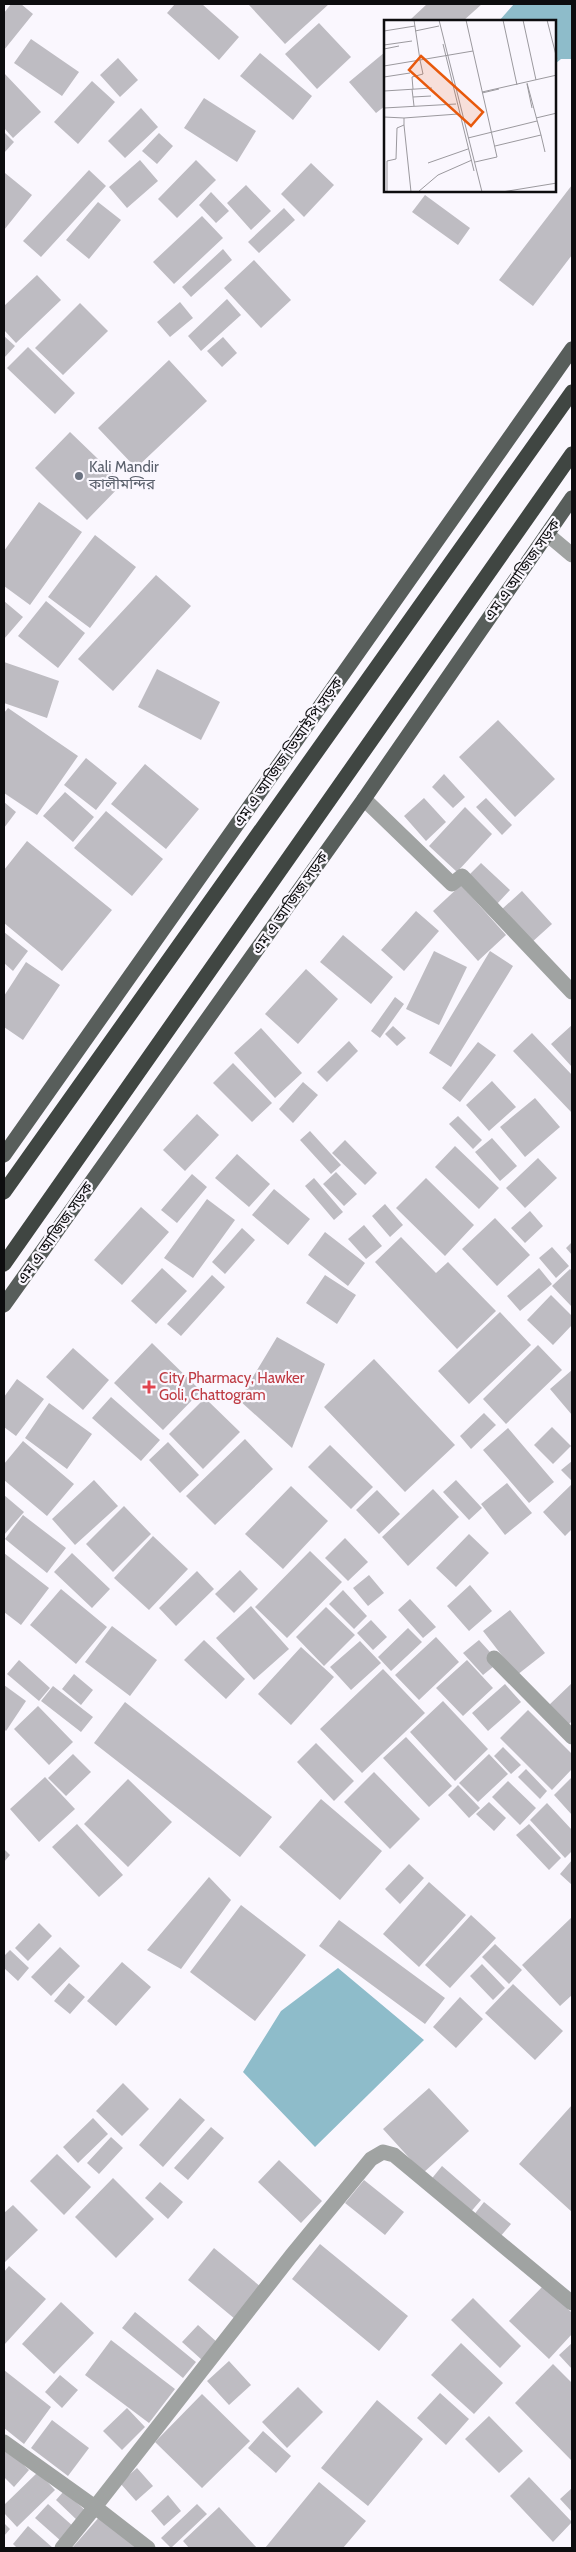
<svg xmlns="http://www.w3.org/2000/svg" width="576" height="2552" font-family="Cabin,'Noto Sans Bengali',sans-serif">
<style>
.water{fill:#8ebcca}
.building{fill:#bebcc2}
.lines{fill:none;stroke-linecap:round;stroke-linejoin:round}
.minor{stroke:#a0a3a2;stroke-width:15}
.major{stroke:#585e5b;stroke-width:15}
.highway{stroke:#404642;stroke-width:15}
.worship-dot{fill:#6b7280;stroke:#faf7fe;stroke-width:2}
.health-dot{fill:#e0444e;stroke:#faf7fe;stroke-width:2}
.labels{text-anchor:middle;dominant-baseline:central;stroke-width:4.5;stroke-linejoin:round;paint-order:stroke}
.worship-label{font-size:15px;fill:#5b616d;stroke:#faf7fe;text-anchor:start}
.street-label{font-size:15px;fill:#0d0d0f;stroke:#faf7fe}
.health-label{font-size:15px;fill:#be3a42;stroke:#faf7fe;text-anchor:start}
.inset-road{fill:none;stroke:#9b999e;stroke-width:1}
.view{fill:#e8590c;fill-opacity:0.15;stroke:#e8590c;stroke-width:2.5}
.inset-edge{fill:none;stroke:#0d0d0f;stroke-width:2.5}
</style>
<rect width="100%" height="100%" fill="#faf7fe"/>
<path class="water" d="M514,4h58v55h-11l-6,5v-43h-56z
M338,1968l86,72 -109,107 -72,-75 38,-61z"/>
<path class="building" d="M11,4h10l12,10 -29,36v-37z
M175,4h27l37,33 -20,23 -52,-47z
M251,4h78l-44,40 -36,-39z
M427,4h55l-19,17h-50l-2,-2z
M319,23l32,34 -34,32 -32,-35z
M31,39l48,33 -17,24 -48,-33z
M385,52v54l-9,7 -27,-31z
M260,53l52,43 -19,24 -53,-44z
M118,58l20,22 -18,17 -20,-22z
M4,73l37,39 -28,26 -9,-10z
M92,81l23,21 -37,42 -24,-22z
M204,98l52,33 -19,31 -53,-34z
M141,108l17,19 -33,31 -17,-17z
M4,132l10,10 -10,11z
M159,133l14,13 -16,18 -15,-13z
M140,160l18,21 -31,27 -18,-21z
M196,160l20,20 -39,38 -19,-19z
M311,163l23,22 -30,32 -23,-23z
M89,170l17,16 -65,71 -18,-16z
M5,173l27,22 -28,35v-55z
M246,185l25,26 -20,19 -24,-27z
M572,185v70l-39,51 -34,-26z
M211,192l18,19 -13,12 -17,-18z
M425,195l45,33 -12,17 -46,-33z
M98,202l23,18 -32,39 -23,-19z
M284,208l11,12 -36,33 -11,-11z
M202,216l21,22 -49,46 -21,-22z
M223,249l9,11 -41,37 -9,-10z
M254,260l37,40 -30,28 -37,-40z
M37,275l24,25 -45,43 -12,-13v-24z
M227,299l14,16 -40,36 -13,-15z
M180,302l13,16 -23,19 -13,-15z
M80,303l28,28 -45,44 -28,-27z
M4,336l11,10 -11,12z
M223,337l14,16 -15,14 -15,-16z
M28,347l47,46 -20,21 -48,-46z
M169,360l38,41 -71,67 -38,-40z
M70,432l53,51 -36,37 -52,-52z
M39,502l43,30 -52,73 -26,-19v-35z
M95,535l41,32 -46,61 -42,-31z
M156,575l35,31 -78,85 -35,-32z
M4,601l19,16 -19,22z
M46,601l39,32 -27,35 -40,-32z
M4,662l55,19 -12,37 -43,-15z
M157,669l63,33 -19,38 -63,-33z
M8,708l70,48 -41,59 -33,-22v-80z
M498,720l57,59 -40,38 -56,-60z
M86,758l31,25 -21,27 -32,-25z
M145,764l54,45 -33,40 -55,-45z
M444,774l21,23 -12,11 -21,-21z
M65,792l29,25 -21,25 -30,-26z
M424,798l22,24 -20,19 -22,-25z
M486,798l26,27 -10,10 -26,-28z
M4,802l12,10 -12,16z
M465,807l27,27 -35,38 -28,-26z
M106,811l57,48 -31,37 -58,-48z
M27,841l85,69 -50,61 -58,-48v-53z
M481,863l29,27 -14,15 -28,-29z
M461,885l45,50 -28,26 -45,-50z
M522,891l30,33 -21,19 -30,-33z
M416,911l23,20 -35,40 -23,-21z
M4,932l24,19 -15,20 -9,-8z
M343,935l50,42 -22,27 -51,-42z
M434,951l33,16 -28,58 -33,-16z
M490,951l23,15 -62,101 -22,-14z
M26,962l34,23 -37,55 -19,-13v-31z
M306,969l32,30 -40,45 -33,-30z
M395,997l9,7 -24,34 -9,-7z
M572,1025v42l-21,-23z
M393,1026l13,12 -9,8 -12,-12z
M261,1028l41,45 -27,25 -41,-45z
M532,1033l40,42v38l-59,-62z
M349,1041l9,10 -31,31 -10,-10z
M478,1042l18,13 -36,47 -18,-14z
M233,1063l39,40 -20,19 -39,-39z
M492,1081l24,26 -27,24 -23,-26z
M303,1082l15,13 -25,28 -14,-14z
M535,1098l25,29 -35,30 -25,-30z
M197,1114l22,21 -34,36 -22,-21z
M458,1116l24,24 -9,9 -24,-25z
M310,1131l31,34 -10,9 -31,-34z
M492,1138l25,28 -17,15 -25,-29z
M345,1140l32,33 -12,12 -33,-32z
M455,1146l44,42 -20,21 -44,-42z
M237,1154l33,30 -21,23 -34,-29z
M538,1158l19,20 -32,30 -19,-20z
M336,1172l21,22 -13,12 -21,-22z
M192,1174l15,13 -30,36 -16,-13z
M314,1178l29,34 -9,8 -29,-34z
M426,1178l48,47 -29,31 -49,-48z
M274,1189l36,30 -22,26 -36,-30z
M207,1199l28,21 -42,58 -29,-20z
M385,1204l18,21 -13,12 -18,-21z
M141,1207l28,25 -47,53 -28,-25z
M530,1211l13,15 -18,17 -14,-15z
M495,1218l35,37 -33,31 -35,-37z
M364,1225l18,21 -16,13 -18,-20z
M242,1228l13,12 -30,34 -13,-12z
M325,1232l40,31 -17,23 -40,-31z
M401,1237l35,36 12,-11 48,49 -39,38 -82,-87z
M572,1242v13l-6,-7z
M552,1247l17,19 -13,12 -17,-20z
M162,1268l25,23 -31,33 -25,-23z
M539,1268l13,16 -32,27 -13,-15z
M570,1269l2,2v36l-20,-21z
M212,1275l13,12 -44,49 -14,-12z
M325,1275l31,20 -19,29 -31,-21z
M551,1295l21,21v9l-19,20 -26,-25z
M500,1312l31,33 -62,59 -31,-33z
M277,1337l48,27 -33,84 -53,-48z
M152,1343l49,48 -38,39 -49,-47z
M538,1345l24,25 -56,54 -23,-25z
M73,1348l36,32 -26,30 -37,-33z
M374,1359l81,86 -50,47 -81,-85z
M572,1370v45l-22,-26z
M17,1379l27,20 -28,37 -12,-9v-30z
M111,1397l49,43 -19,21 -49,-43z
M205,1398l35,34 -37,37 -34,-35z
M49,1403l43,31 -25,35 -42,-31z
M484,1413l12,12 -25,24 -11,-13z
M552,1427l19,19 -18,18 -19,-19z
M508,1428l46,54 -25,21 -46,-53z
M245,1439l28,30 -58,56 -29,-29z
M23,1441l51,43 -27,32 -43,-36v-16z
M168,1442l31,33 -19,18 -31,-33z
M330,1445l43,42 -22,22 -43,-42z
M572,1461v18l-1,1 -10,-10z
M94,1480l24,26 -43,39 -23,-26z
M456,1480l26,28 -13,12 -26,-28z
M507,1483l25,30 -27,22 -24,-31z
M572,1484v45l-7,7 -22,-24z
M291,1486l37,35 -45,48 -38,-35z
M433,1489l26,28 -51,49 -26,-29z
M377,1490l23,24 -21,20 -23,-24z
M4,1495l20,17 -20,23z
M124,1506l27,28 -38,38 -27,-28z
M23,1515l43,33 -19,25 -42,-34z
M469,1534l20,19 -33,34 -20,-19z
M153,1536l35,33 -39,41 -35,-32z
M345,1538l23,24 -20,19 -23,-23z
M310,1551l32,31 -55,56 -32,-31z
M4,1553l45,35 -28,37 -17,-13z
M72,1553l38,36 -18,19 -38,-36z
M240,1570l18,19 -24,24 -19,-19z
M197,1571l17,18 -38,37 -17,-18z
M369,1575l15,18 -16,13 -15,-18z
M470,1585l22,26 -23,20 -22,-25z
M61,1589l46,38 -31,37 -46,-39z
M343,1590l24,26 -13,13 -25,-25z
M410,1599l26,28 -13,11 -25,-28z
M251,1606l38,43 -35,31 -38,-42z
M326,1607l29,28 -31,31 -28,-29z
M510,1610l35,43 -28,22 -34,-44z
M371,1620l16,17 -14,13 -16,-17z
M112,1626l45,34 -27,36 -45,-34z
M408,1628l14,14 -31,29 -13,-14z
M436,1637l23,25 -40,38 -24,-25z
M204,1640l41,39 -19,20 -42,-39z
M479,1640l20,22 -16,13 -20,-22z
M360,1641l21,22 -30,27 -21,-23z
M301,1647l33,30 -43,48 -33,-31z
M19,1660l31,28 -11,13 -32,-27z
M467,1660l26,28 -30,28 -27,-28z
M383,1669l42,44 -63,60 -42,-44z
M74,1674l19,16 -12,15 -19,-16z
M572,1683v38l-5,5 -19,-20z
M505,1684l16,18 -33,29 -16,-18z
M4,1685l22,16 -20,30 -2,-2z
M53,1686l40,31 -12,15 -40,-31z
M443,1701l45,48 -33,32 -45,-49z
M125,1702l147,115 -32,40 -146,-114z
M38,1706l35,36 -24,23 -35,-36z
M528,1710l44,44v15l-20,21 -52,-52z
M406,1737l46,49 -23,21 -46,-49z
M316,1743l38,38 -20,20 -37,-39z
M503,1747l18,18 -10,9 -17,-18z
M73,1754l18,18 -25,24 -18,-18z
M489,1754l19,20 -30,28 -19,-19z
M526,1769l21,22 -7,8 -22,-22z
M374,1772l46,47 -30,30 -46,-47z
M45,1777l30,32 -36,33 -29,-33z
M572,1777v38l-18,-20z
M128,1779l44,43 -44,45 -44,-43z
M508,1781l28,27 -16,17 -28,-28z
M458,1785l22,23 -11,10 -21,-23z
M321,1799l61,52 -42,49 -61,-53z
M489,1802l17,16 -12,13 -18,-17z
M547,1803l25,27v21l-7,7 -35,-38z
M77,1824l46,51 -24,22 -47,-50z
M529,1824l32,34 -12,12 -33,-35z
M4,1849l6,6 -6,7z
M572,1860v25l-12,-11z
M409,1864l15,14 -24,26 -15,-15z
M209,1877l22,23 -50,69 -34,-19z
M429,1882l37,33 -47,52 -36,-33z
M241,1905l65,50 -51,66 -65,-49z
M471,1915l25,23 -46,50 -25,-23z
M572,1917v78l-12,11 -38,-41z
M339,1920l106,78 -20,26 -106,-78z
M39,1923l13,13 -24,25 -13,-13z
M495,1944l27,26 -13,14 -27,-27z
M60,1947l20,19 -29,30 -20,-19z
M10,1950l19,18 -11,13 -14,-13v-12z
M122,1962l29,25 -35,39 -29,-25z
M482,1964l23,24 -12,12 -23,-24z
M69,1983l16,14 -15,17 -16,-13z
M513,1984l50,47 -28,29 -50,-47z
M460,1997l23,22 -27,29 -23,-21z
M123,2083l26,26 -27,27 -26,-25z
M429,2088l40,43 -46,42 -40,-44z
M180,2098l25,22 -42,47 -24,-22z
M572,2105v107l-53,-48z
M93,2118l15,16 -30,29 -15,-16z
M211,2127l13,11 -36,42 -14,-12z
M111,2137l12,11 -24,26 -12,-11z
M57,2154l34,33 -27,28 -34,-34z
M279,2160l43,41 -21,22 -43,-41z
M442,2166l39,34 -13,15 -39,-33z
M113,2178l41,41 -38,39 -41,-41z
M364,2180l40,32 -19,23 -40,-32z
M160,2182l23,20 -15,17 -23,-21z
M484,2202l27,22 -12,14 -26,-22z
M13,2205l25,25 -34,33v-50z
M320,2244l88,72 -29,35 -87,-72z
M214,2248l47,39 -26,32 -47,-39z
M9,2266l37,33 -42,46v-73z
M544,2285l28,28v21l-23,25 -40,-38z
M473,2298l48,48 -21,22 -49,-48z
M61,2302l33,31 -40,41 -32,-30z
M135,2312l61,50 -13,16 -61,-50z
M198,2325l20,18 -16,17 -20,-18z
M111,2340l64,49 -26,34 -64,-48z
M461,2343l42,40 -29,31 -43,-39z
M572,2343v26l-13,-14z
M229,2361l22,24 -22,20 -22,-24z
M553,2364l19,19v78l-57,-58z
M4,2370l47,37 -27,37 -20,-16z
M60,2375l18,15 -16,18 -17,-16z
M298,2387l25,25 -36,36 -25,-26z
M440,2393l29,26 -23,26 -29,-27z
M202,2394l48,47 -48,47 -47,-46z
M377,2400l46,39 -55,67 -47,-38z
M127,2408l18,19 -23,23 -19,-19z
M489,2416l34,35 -24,22 -34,-34z
M52,2420l37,28 -21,28 -37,-28z
M263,2431l28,25 -15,17 -28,-25z
M5,2447l24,23 -15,17 -10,-10z
M137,2468l16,18 -17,15 -16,-18z
M38,2472l17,18 -38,37 -13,-14v-8z
M529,2477l43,45 -19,20 -43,-46z
M319,2482l47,39 -23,27h-78z
M572,2488v24l-12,-13z
M64,2491l23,21 -9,9 -22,-21z
M168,2495l13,16 -17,15 -13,-15z
M48,2504l26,23 -13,14 -26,-23z
M197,2504l10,10 -36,34 -10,-10z
M219,2507l38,41h-68l-6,-7z
M101,2515l36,33h-65z
M4,2523l6,6 -6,7z
M28,2526l25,22h-36l-4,-4z"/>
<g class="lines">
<path class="minor" d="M547,534l25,21
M364,799l88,85 10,-8 110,116
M494,1658l78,79
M4,2442l91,65 -33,41
M148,2548l-53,-41 196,-251 80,-97 12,-7 11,3 178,148"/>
<path class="major" d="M4,1155l568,-806
M4,1305l360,-506 208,-301"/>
<path class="highway" d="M4,1192l568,-800
M4,1264l568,-810"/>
</g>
<circle class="worship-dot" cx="79" cy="476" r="5"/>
<path class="health-dot" d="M146.5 1379.5h5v5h5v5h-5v5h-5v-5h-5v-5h5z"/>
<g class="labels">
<g class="worship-label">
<text x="89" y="467">Kali Mandir<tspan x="89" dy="17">কালীমন্দির</tspan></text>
</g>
<g class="street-label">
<text transform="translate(522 570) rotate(-55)">এম এ আজিজ সড়ক</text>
<text transform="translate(288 752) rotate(-55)">এম এ আজিজ ভিআইপি সড়ক</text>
<text transform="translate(290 903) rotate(-55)">এম এ আজিজ সড়ক</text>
<text transform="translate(55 1233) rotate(-55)">এম এ আজিজ সড়ক</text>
</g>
<g class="health-label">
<text x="159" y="1378">City Pharmacy, Hawker<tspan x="159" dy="17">Goli, Chattogram</tspan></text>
</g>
</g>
<g transform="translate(384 20)">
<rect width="172" height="172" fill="#faf7fe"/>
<path class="inset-road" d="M30,0l6,40 53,-9M55,0l43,172M82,0l31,137 -22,5M119,0l14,65M139,0l13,60M163,0l10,39M0,11l31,-5M31,11l24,-5M59,24l31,127M0,25l28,-4M0,29l15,-3M0,46l36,-6 3,14 -11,3 1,12M0,57l26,-4M143,64l5,24M28,69l2,17M0,71l48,-3M98,72l75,-17M98,73l17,-4M29,77l18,-1M0,88l72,-4M0,97l20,1M152,98l21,-5M20,105l7,67M157,115l4,17M84,118l69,-17M111,126l46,-11 -14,-52M44,143l40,-14M3,172v-31l9,-2 1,-31 7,-3v-7l54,-4M34,172l20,-17 34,-15M118,172l55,-9"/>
<path class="view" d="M37,36l62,56 -12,14 -62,-56z"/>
<rect width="172" height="172" class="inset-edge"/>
</g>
<rect width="576" height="2552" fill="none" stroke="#0d0d0f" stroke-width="10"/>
</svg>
